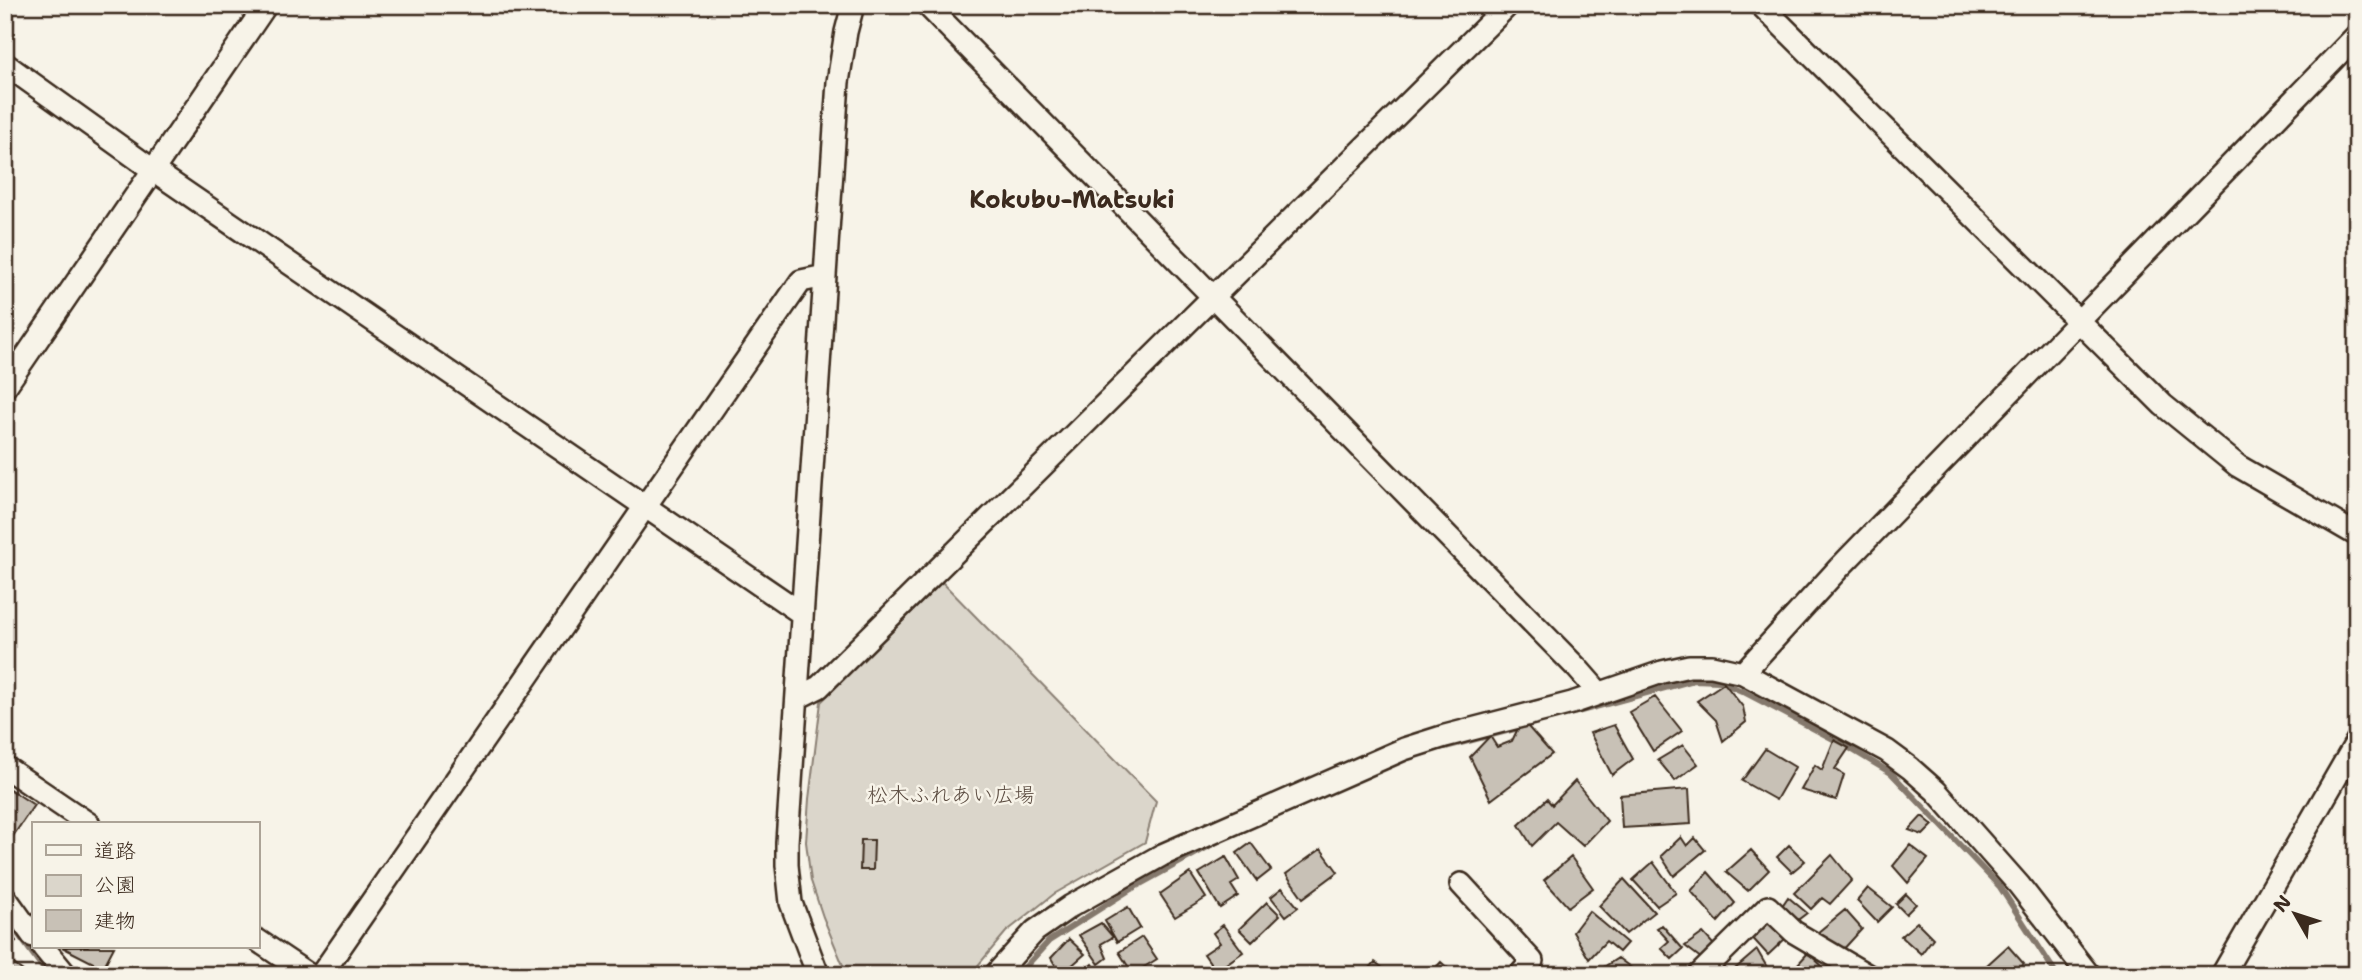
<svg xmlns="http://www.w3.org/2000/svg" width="2362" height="980" font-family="'Shantell Sans','Klee One',sans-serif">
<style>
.green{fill:#dbd6cb;stroke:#8b8074;stroke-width:2}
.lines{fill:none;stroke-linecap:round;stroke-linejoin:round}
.stream{stroke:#84786c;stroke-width:6}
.building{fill:#c8c1b6;stroke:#3b2a1e;stroke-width:2}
.minor-casing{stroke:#3b2a1e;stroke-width:26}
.minor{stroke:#f7f3e8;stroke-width:21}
.labels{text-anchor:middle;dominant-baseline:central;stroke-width:5;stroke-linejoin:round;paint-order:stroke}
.park-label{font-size:21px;fill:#5b4c41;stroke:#f7f3e8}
.quarter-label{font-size:24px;font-weight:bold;fill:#3b2a1e;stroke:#f7f3e8}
</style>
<rect width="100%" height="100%" fill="#f7f3e8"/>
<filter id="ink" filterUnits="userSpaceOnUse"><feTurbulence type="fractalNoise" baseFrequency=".0143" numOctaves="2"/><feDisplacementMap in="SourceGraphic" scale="14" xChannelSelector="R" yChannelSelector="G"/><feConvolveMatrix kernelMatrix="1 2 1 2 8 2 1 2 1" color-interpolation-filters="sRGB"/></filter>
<g filter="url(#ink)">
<path class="green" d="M942,582l214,219 -11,41 -91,52 -48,38 -36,43h-123l-24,-58 -12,-36 -5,-39 3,-43 12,-97z"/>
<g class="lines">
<path class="stream" d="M1577,712l117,-32 25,1 25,11 97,51 50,30 109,114 57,88
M1445,747l81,-21
M5,916l43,59
M1018,975l31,-34 82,-52 100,-55"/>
</g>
<path class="building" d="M1724,683l19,24 3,15 -23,19 -7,-21 -19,-19z
M1655,697l27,34 -29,20 -24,-39z
M1522,720l30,34 -61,46 -21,-43 20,-21 7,11 15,-6z
M1614,725l19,34 -21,16 -22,-42z
M1834,740l15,8 -14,21 9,6 -8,25 -35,-10 14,-25 7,5z
M1683,745l15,19 -23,17 -17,-21z
M1765,749l30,18 -19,33 -34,-19z
M1575,781l32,40 -24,25 -27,-24 -24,24 -13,-21 28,-26 5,6z
M5,786l29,19 -25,37 -4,-2z
M1689,789l2,35 -69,4 -2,-33z
M1922,816l11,9 -10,10 -14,-5z
M1681,837l6,9 8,-8 10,12 -31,26 -13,-20z
M861,840h13l-1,30h-13z
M1251,843l20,27 -14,11 -20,-28z
M1789,845l16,16 -13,11 -15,-15z
M1910,845l18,14 -20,24 -15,-17z
M1321,849l17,23 -35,26 -17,-24z
M1751,850l18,20 -21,21 -22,-19z
M1832,855l20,25 -22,24 -8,-6 -11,11 -17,-16z
M1226,857l13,23 -8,5 7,11 -18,12 -21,-35z
M1571,857l22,31 -25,19 -24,-27z
M1653,862l23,31 -19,13 -24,-26z
M1708,872l27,31 -17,19 -27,-31z
M1190,873l16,25 -31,19 -15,-23z
M1624,879l30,33 -28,22 -27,-28z
M1282,888l16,19 -12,9 -15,-19z
M1868,888l24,19 -15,15 -20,-21z
M1906,894l10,10 -10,10 -10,-10z
M1788,897l19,16 -12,9 -13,-16z
M1267,902l13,13 -28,27 -13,-13z
M1128,907l12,21 -23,14 -12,-21z
M1845,910l17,19 -22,24 -23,-20z
M1589,911l38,32 -8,9 -13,-11 -17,18 -16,-27z
M1768,914l20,22 -20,19 -20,-22z
M1917,922l16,16 -12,16 -20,-18z
M1101,923l12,14 -12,7 6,14 -8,6 -20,-29z
M1223,925l20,27 -27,19 -12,-17 16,-11 -7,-10z
M1662,925l21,24 -11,10 -11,-11 8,-7 -12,-13z
M5,927l11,14 -11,9z
M1703,933l11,12 -12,14 -17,-13z
M1142,937l15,22 -24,15 -14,-22z
M1069,939l16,15 -24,21 -10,-17z
M2008,946l16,18 -10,11h-38z
M62,947h52l-11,21z
M1757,950l14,24 -43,1z
M1808,953l14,13 -11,9h-3l-11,-10z
M1618,958l23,17h-29l-8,-8z
M10,961l18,14h-23v-8z
M1375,962l13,10 3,-3 7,6h-34z
M1441,962l10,9 -4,4h-15l-1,-2z
M1092,964l8,11h-19z"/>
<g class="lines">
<g class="minor-casing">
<path id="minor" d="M927,5l651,664 21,24
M1761,5l402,400 75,61 119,69
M5,64l148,106 648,443
M5,387l261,-382
M1743,673l96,-105 518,-533
M797,698l22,-11 689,-682
M5,767l84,57
M1461,884l71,77 -12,14
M5,897l28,39
M257,940l52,35
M43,947l23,28
M321,975l480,-694 24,-5
M818,975l-27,-72 -4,-38v-23l51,-760 8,-50 7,-27
M995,975l40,-44 36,-25 91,-51 242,-106 41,-13 127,-33 90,-31 27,-6h23l31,7 144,78 23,17 26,23 83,94 70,90
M1699,975l69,-68 26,25 73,43
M2222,975l135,-234"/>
</g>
<use href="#minor" class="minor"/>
</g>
</g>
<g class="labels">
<g class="park-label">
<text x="951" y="795">松木ふれあい広場</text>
</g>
<g class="quarter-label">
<text x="1072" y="200">Kokubu-Matsuki</text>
</g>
</g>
<rect width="2362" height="980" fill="none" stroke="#f7f3e8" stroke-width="28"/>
<rect x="14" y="14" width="2334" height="952" fill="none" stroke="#3b2a1e" stroke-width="2.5" filter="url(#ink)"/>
<rect x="32" y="822" width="228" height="126" fill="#f7f3e8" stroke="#aca397" stroke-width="2"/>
<rect x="46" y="845" width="35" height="10" fill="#f7f3e8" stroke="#aca397" stroke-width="2"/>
<text x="94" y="858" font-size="21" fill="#3b2a1e">道路</text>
<rect x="46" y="875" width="35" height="21" fill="#dbd6cb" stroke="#aca397" stroke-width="2"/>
<text x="94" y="892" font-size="21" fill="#3b2a1e">公園</text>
<rect x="46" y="910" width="35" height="21" fill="#c8c1b6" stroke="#aca397" stroke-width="2"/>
<text x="94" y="928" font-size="21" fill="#3b2a1e">建物</text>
<g transform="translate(2295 914) rotate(309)" stroke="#f7f3e8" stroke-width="5" paint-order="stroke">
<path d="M0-5L12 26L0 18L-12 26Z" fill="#3b2a1e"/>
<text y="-10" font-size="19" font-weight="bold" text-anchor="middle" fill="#3b2a1e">N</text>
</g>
</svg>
